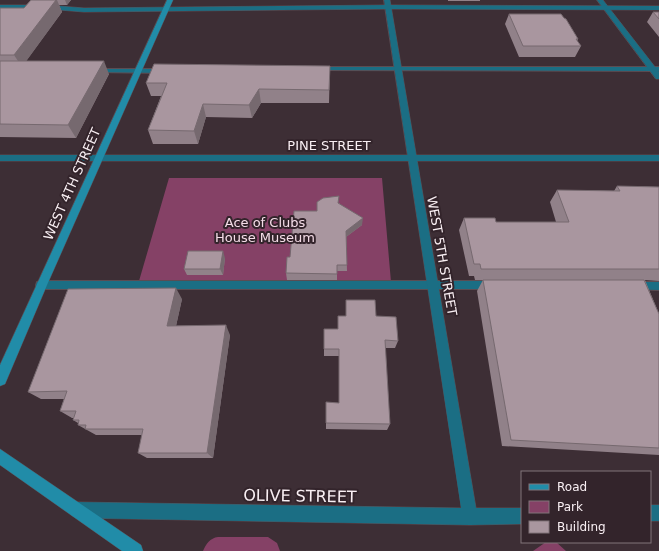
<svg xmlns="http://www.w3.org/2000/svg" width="659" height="551" font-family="'DejaVu Sans',sans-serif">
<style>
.green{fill:#854166}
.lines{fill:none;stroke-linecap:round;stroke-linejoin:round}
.service-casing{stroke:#5b4d53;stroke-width:2}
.minor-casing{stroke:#5b4d53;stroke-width:1}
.tertiary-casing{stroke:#5b4d53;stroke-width:1}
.secondary-casing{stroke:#5b4d53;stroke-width:1}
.service{fill:#1b6e84;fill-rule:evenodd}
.minor{fill:#1b6e84;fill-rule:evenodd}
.tertiary{fill:#1b6e84;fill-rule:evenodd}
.secondary{fill:#218ca8;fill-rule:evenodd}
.wall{fill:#918189}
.shaded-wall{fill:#76696f}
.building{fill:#a9969f;stroke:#76696f}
.labels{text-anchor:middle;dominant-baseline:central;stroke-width:4;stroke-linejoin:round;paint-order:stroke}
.street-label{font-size:13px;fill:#f9eff3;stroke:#33242b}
.park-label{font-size:13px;fill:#f5dde8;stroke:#33242b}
.near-street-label{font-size:16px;fill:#f9eff3;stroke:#33242b}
</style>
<rect width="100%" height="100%" fill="#3d2e35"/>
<path class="green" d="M169,178h213l9,104 -252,-1z
M218,537h50l9,6 3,8h-77c3,-7 7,-13 15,-14z
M546,542h10l10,9h-33z"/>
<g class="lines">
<g class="service-casing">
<path id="service" d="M317,67h342v4l-344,-1v-2z
M95,69h70l3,2 -3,2 -72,-1 -1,-1z
M41,281h452l4,1 1,3 -1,3 -4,1h-452l-4,-1 -1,-3 1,-3z
M633,282h26v8l-30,-1 -1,-3 1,-3z"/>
</g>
<g class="minor-casing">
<path id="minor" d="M384,0h6l86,508h46v16l-52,1 -394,-7 -5,-3 -3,-5 3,-5 5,-3 385,6z
M597,0h6l56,72v7h-3z
M650,505h9v16h-9z"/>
</g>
<g class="tertiary-casing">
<path id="tertiary" d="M0,5h47l37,3 304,-3 271,1v4l-271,-1 -304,3 -37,-3h-47z
M0,155h659v6h-659z"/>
</g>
<g class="secondary-casing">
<path id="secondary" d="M167,0h6l-126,285 -42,99 -5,2v-21z
M0,449l141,96 2,6h-21l-122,-86z"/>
</g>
<use href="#service" class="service"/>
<use href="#minor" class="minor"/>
<use href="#tertiary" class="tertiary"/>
<use href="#secondary" class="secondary"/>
</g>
<path class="wall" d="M31,0h40l-4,5h-8l3,7 -36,49 83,13 -33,64 -76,-1v-129h24z
M448,0h32v1h-32z
M653,12h6v25l-12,-15z
M509,14l55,4 14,21 -1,2 4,5 -6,11h-56l-14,-33z
M330,66l-1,37h-68l-9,15 -46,-1 -8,27h-45l-5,-14 13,-34h-10l-5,-13z
M617,186l42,1v94l-14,-1 14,34v141l-157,-9 -25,-155 6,-11h-8l-1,-4h-5l-10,-46 5,-12 32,4h60l-6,-20 7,-12 57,1z
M339,203l23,22 -16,12 1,34h-10v9h-50l-1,-7 4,-16z
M225,258l-2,17h-36l-3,-6z
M182,299l-6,27 54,9 -17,123h-66l-9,-5 4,-18h-46l-18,-10v-2l-5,-3 1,-2h-2l-12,-7 4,-12h-23l-13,-7z
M346,300l30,16 22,25 -3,7h-10l5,76 -3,6 -61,-1v-6l13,-20v-47h-15v-7l14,-20 8,-13z"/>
<path class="shaded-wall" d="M56,0h1l5,12 -40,55 -8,-12z
M65,0h6l-4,5z
M104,61l5,13 -33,64 -8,-13z
M259,89l2,14 -9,15 -3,-13z
M203,104l3,13 -8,27 -4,-13z
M363,218l-1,7 -16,12v-6z
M223,251l2,7 -2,17 -3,-6z
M176,288l6,11 -8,36 -7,-9z
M226,325l4,10 -17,123 -6,-5z"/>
<path class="building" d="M31,0h25l-42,55h-14v-47h24z
M653,12h6v7z
M509,14h52l3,4 2,1 12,20h-2l5,7h-58z
M0,61h104l-36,64 -68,-1z
M154,64l176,2 -1,24 -70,-1 -10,16 -46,-1 -9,27 -46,-1 19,-47h-21z
M617,186l42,1v82h-178l-1,-5h-6l-10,-46h31l1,4h73l-12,-32 63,1z
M339,196l-1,7 25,15 -17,13 1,34h-10v9l-51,-1 1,-16h3l4,-46h23v-9l6,-4z
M188,251h35l-3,18h-36z
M483,280h161l15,34v134l-148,-8z
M176,288l-9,38 59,-1 -19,128h-69l5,-24h-58l1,-4h-8l1,-5h-6l3,-9h-16l7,-20 -39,1 40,-103z
M346,300h29l1,16 20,1 2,24 -13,-1 5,84 -64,-1v-21l13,1v-54h-15v-20h14v-13h8z"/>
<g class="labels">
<g class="street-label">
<text x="329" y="145">PINE STREET</text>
<text transform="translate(72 184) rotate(-66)">WEST 4TH STREET</text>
<text transform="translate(442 256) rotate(80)">WEST 5TH STREET</text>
</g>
<g class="park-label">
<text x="265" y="222">Ace of Clubs<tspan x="265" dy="15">House Museum</tspan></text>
</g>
<g class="near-street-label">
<text transform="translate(300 496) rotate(1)">OLIVE STREET</text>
</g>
</g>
<rect x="521" y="471" width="130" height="72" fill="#33242b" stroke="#82757b"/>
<rect x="529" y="484" width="20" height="6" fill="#218ca8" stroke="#82757b"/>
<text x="557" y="491" font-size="12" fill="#f9eff3">Road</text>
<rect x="529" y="501" width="20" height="12" fill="#854166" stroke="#82757b"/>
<text x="557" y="511" font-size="12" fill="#f9eff3">Park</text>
<rect x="529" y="521" width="20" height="12" fill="#a9969f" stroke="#82757b"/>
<text x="557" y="531" font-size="12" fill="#f9eff3">Building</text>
</svg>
